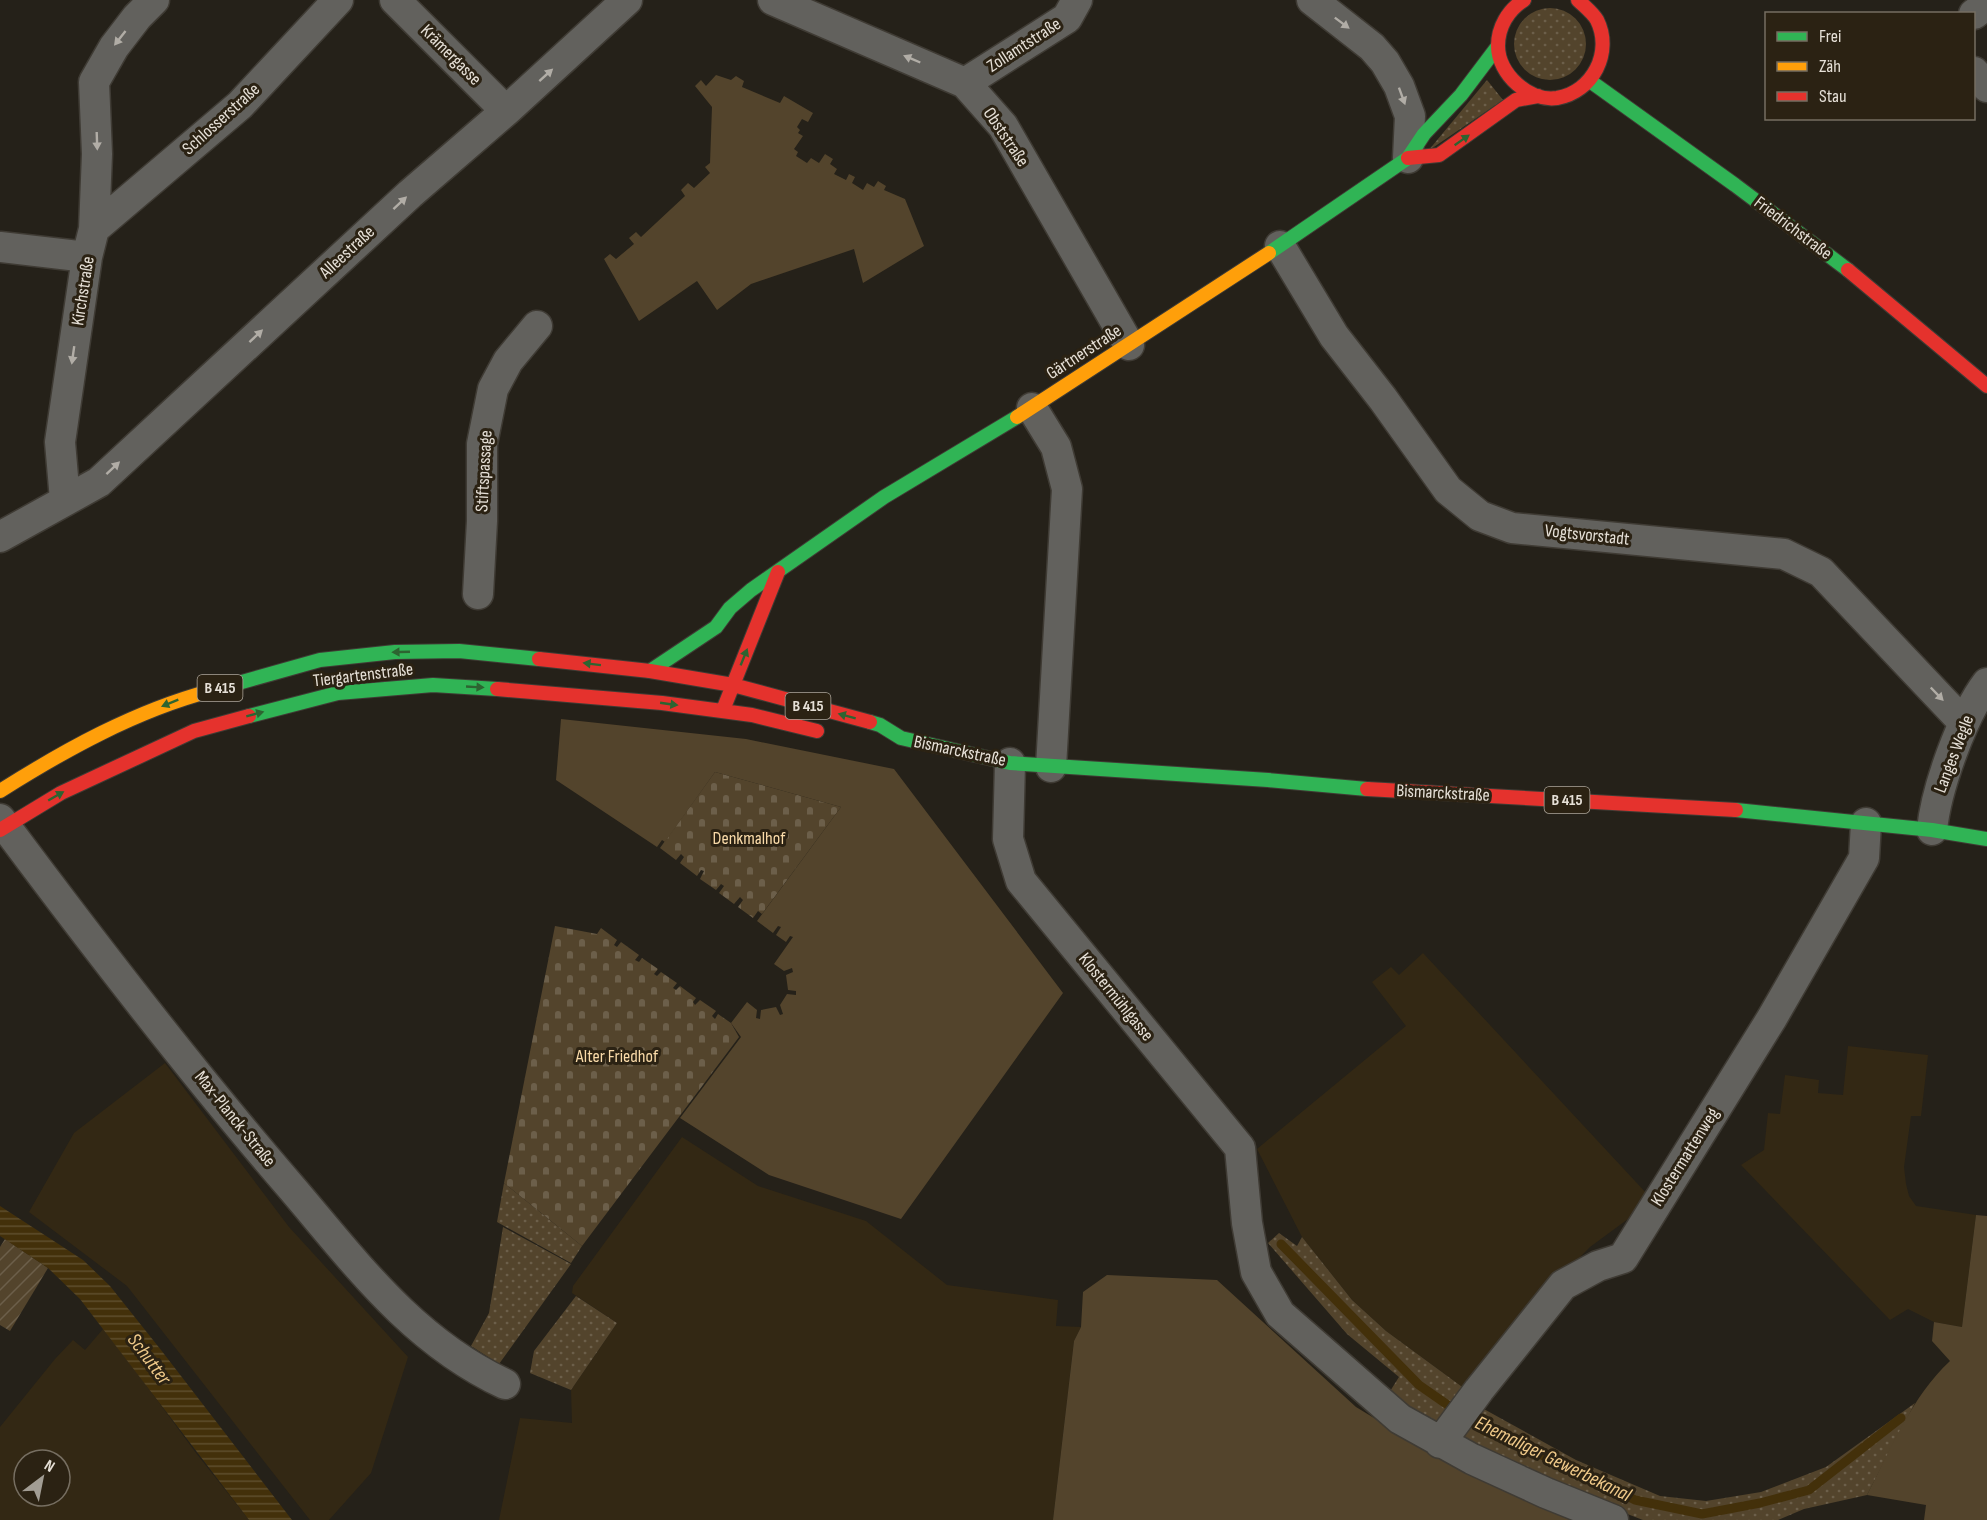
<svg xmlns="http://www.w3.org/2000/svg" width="1987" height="1520" font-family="'Sofia Sans Condensed',sans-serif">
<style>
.built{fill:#332814;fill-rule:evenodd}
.grass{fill:url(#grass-dots)}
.cemetery{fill:url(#cemetery-stones)}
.park{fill:#53442c}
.garden{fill:url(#garden-furrows)}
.water{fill:url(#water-rules)}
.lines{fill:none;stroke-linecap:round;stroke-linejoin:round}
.stream{stroke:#43300a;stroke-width:9}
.street-casing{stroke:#3f3b34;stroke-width:33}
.fast-casing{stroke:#3f3b34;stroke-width:16}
.slow-casing{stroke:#3f3b34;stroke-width:16}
.jam-casing{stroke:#3f3b34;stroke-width:16}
.street{stroke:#62615d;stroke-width:30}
.fast{stroke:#30b455;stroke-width:14}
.slow{stroke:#ff9f0a;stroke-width:14}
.jam{stroke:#e5322d;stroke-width:14}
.oneway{fill:#b1ada6}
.oneway2{fill:#2d6431}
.labels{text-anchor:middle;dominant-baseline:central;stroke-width:6;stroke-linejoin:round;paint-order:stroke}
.shield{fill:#2b2213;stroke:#aea79c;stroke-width:1.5}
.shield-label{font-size:16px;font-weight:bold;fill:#e6e0d7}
.street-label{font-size:18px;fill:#e6e0d7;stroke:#2b2213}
.park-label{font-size:18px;fill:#fadba9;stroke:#2b2213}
.water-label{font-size:20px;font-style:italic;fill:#efc989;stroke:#2b2213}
</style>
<defs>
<pattern id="grass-dots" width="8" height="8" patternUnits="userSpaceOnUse" patternTransform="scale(1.5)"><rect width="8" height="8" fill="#53442c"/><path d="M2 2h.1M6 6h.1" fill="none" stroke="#6c5f4a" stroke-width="1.8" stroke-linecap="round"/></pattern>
<pattern id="cemetery-stones" width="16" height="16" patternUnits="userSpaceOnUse" patternTransform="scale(1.5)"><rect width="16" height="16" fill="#53442c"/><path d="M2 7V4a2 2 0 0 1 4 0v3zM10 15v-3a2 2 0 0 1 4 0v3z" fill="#6c5f4a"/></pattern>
<pattern id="garden-furrows" width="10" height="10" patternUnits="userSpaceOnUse" patternTransform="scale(1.5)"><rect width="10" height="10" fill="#53442c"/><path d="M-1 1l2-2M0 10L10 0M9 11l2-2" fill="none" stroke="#6c5f4a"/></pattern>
<pattern id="water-rules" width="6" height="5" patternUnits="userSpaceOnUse" patternTransform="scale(1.5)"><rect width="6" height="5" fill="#43300a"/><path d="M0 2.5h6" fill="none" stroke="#5e4e2d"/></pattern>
</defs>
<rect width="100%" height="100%" fill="#252119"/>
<path class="built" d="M1423,953l225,242 -20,24 -38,28 -53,54 -72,88 -79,-58 -34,-31 -50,-63 -45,-88 149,-123 -34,-44 19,-15 8,8z
M1848,1046l80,9 -7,61h-10l-7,51 2,17 3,12 7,10 60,9 -14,112 -28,-5 -26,-13 -18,11 -149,-155 23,-15 4,-37 12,1 5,-39 34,5 -1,13 25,2z
M165,1063l124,164 119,130 -37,116 -42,47h-19l-183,-234 -98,-74 45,-79z
M682,1137l76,49 108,35 81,64 111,15 -2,26 25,1 -7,14 -21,179h-554l21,-102 52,5 -1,-33 46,-67 -45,-30 1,-7z
M104,1328l92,125 53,67h-249v-93l55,-68 18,-19 12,10zM24,1460h36v36h-36z"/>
<path class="grass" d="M1514 44a36 36 0 1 1 72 0a36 36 0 1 1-72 0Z
M1487,80l16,20 -75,51z
M504,1183l78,63 -11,17 -74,-41z
M503,1227l68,37 -72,100 -28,-18 18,-33z
M1279,1233l18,13 5,-9 50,63 34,31 79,58 -21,29 -13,5 -44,-27 12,-19 -52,-43 -79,-91z
M576,1296l41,27 -46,67 -41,-17 4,-22z
M1915,1403l-48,92 -63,14 -26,11h-135l-60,-23 -124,-60 23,-29 94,52 84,36 46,5 55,-9 65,-25z"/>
<path class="cemetery" d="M715,772l126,35 -79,107 -4,-3 -5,7 -15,-11 5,-7 -3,-3 -6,7 -15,-11 5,-7 -3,-2 -5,6 -16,-11 4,-8 -3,-1 -4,6 -17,-13 4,-6 -3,-3 -5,6 -16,-12z
M555,926l42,8 4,-6 16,12 -3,5 3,2 4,-5 18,13 -4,5 4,2 3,-4 16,11 -4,5 3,2 4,-4 16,11 -4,5 3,2 4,-4 16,12 -3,4 2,3 5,-5 16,11 -4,5 3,3 3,-5 13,9 8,14 -157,209 -78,-63z"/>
<path class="park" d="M716,75l15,5 5,-4 8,5 -2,6 38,16 4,-7 29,17 -5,9 -6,-3 -5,8 3,3 -2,3 5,3 -9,13 4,3 -2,4 11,7 4,-5 8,5 6,-9 8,5 -3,5 7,5 -3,5 12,6 3,-6 6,3 -3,6 11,7 4,-7 7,4 4,-6 8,5 -2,4 21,9 19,47 -61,37 -9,-34 -103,35 -34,26 -20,-29 -58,40 -35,-62 6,-5 6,5 18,-15 -5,-6 7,-6 5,5 44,-41 -4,-6 7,-7 6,5 16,-15 -5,-6 5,-4 2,-56 -17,-21 6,-6 5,6z
M561,719l185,20 148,30 169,224 -162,226 -132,-44 -89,-57 61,-81 -10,-14 16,-21 10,8 -1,8 4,1 1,-9 15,-3 4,8 3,-1 -3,-9 7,-11 9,1v-4l-8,-1 -2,-15 7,-3 -1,-4 -8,3 -10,-7 19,-27 -3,-1 -4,6 -10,-7 5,-8 -3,-1 -5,7 -16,-12 84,-114 -126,-35 -50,70 -3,-2 -5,7 -101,-67z
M1976,1215l11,1v304h-63l2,-15 -59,-10c24,-46 45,-99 83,-134l-18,-20 2,-19 28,5z
M1107,1275l110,5 139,127 92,56 122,57h-517l21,-179 7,-14 2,-35z"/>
<path class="garden" d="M5,1239l43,29 -38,63 -10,-6v-78z"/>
<path class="water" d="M0,1206l83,54 27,26 51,64 131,170h-43l-169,-221 -32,-31 -48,-32z"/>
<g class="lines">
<path class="stream" d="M1281,1244l138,141 66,46 80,34 70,35 67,14 58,-11 49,-13 92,-72"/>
<g class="street-casing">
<path id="street" d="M395,0l111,111
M773,0l192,83 38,43 126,219
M1312,0l60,47 13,15 14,24 11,30 -2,42
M1974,14l13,-10
M1974,72l13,15
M965,83l102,-65 10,-18
M94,229l146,-124 98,-105
M1280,246l54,90 49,63 65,91 32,26 32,12 272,26 37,18 143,151
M0,247l87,10
M1032,408l24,39 11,42 -16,278
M65,500l-5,-58 27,-185 7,-28 3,-75 -3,-72 20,-35 23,-30 17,-17
M0,537l99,-55 311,-288 96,-83 121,-111
M478,594l4,-73v-77l11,-55 15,-28 29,-35
M1010,763l-2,76 13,42 219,267 7,75 9,49 24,42 120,105 72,40 74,34 67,27
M0,819c93,125 188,249 290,367 65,76 121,154 215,198
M1932,830c4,-41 30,-114 55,-147
M1440,1443l39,-53 84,-105 35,-19 25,-8 149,-240 92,-160 2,-35"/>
</g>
<g class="fast-casing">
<path id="fast" d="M1590,81l145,104 113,85
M1269,253l139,-95 16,-24 37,-39 37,-49
M650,671l66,-44 14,-19 21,-18 133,-93 133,-80
M210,691l110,-31 75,-8 64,-1 80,8
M249,716l89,-23 95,-8 64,4
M870,722l10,3 21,13 109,25 258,17 99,9
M1736,810l196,20 55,9"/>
</g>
<g class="slow-casing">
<path id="slow" d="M1017,417l252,-164
M0,791c65,-41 135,-80 210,-100"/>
</g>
<g class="jam-casing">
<path id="jam" d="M1524,0c-16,10 -26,27 -26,46 0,28 31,56 59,52 36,-6 56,-46 40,-78 -4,-7 -13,-14 -19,-20
M1408,158l31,-3 77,-55 22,-4
M1848,270l139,116
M539,659l111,12 83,14 137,37
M497,689l165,14 90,12 65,16
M723,710l55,-138
M1367,789l369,21
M0,830l61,-37 133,-62 55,-15"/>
</g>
<use href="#street" class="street"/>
<use href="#fast" class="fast"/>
<use href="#slow" class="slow"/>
<use href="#jam" class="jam"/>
</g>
<defs><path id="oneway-solid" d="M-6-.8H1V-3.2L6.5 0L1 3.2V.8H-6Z" transform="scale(1.5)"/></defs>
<g class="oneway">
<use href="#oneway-solid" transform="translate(1342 23) rotate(37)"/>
<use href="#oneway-solid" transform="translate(120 38) rotate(128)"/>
<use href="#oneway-solid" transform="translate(912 59) rotate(-157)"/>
<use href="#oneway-solid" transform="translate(546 75) rotate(-42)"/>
<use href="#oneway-solid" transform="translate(1402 96) rotate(70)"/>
<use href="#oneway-solid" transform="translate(97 141) rotate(88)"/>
<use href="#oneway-solid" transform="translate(400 203) rotate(-43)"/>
<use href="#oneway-solid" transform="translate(256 336) rotate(-43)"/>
<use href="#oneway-solid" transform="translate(73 355) rotate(98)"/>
<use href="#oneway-solid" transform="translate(113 468) rotate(-43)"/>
<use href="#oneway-solid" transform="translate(1937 694) rotate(46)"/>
</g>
<g class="oneway2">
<use href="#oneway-solid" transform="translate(1462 140) rotate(-35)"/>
<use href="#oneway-solid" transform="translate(401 652) rotate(178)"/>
<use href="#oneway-solid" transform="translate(744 657) rotate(-68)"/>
<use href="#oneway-solid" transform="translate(592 664) rotate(-173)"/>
<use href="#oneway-solid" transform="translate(475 687) rotate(3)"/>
<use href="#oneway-solid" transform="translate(170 703) rotate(158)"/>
<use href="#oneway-solid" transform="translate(669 704) rotate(8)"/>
<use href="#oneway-solid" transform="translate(255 714) rotate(-15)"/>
<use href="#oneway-solid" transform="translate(847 716) rotate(-165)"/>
<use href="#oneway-solid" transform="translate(56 796) rotate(-30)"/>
</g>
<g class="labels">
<g class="shield">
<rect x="197.5" y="675" width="45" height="26" rx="4.5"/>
<rect x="785.5" y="693" width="45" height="26" rx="4.5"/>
<rect x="1544.5" y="787" width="45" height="26" rx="4.5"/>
</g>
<g class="shield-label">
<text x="220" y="688">B 415</text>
<text x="808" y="706">B 415</text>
<text x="1567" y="800">B 415</text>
</g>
<g class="street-label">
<text transform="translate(1024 45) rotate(-33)">Zollamtstraße</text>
<text transform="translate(451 55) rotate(45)">Krämergasse</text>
<text transform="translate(221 119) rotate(-42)">Schlosserstraße</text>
<text transform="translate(1006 137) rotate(56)">Obststraße</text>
<text transform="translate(1793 228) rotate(37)">Friedrichstraße</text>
<text transform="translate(347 252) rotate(-43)">Alleestraße</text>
<text transform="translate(83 291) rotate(-81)">Kirchstraße</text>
<text transform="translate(1084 352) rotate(-33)">Gärtnerstraße</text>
<text transform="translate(484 471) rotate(-87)">Stiftspassage</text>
<text transform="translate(1587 535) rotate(6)">Vogtsvorstadt</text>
<text transform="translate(363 675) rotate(-7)">Tiergartenstraße</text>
<text transform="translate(960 751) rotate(12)">Bismarckstraße</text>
<text transform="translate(1954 754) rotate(-69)">Langes Wegle</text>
<text transform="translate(1443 793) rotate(3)">Bismarckstraße</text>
<text transform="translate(1116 997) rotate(51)">Klostermühlgasse</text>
<text transform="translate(235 1119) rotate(51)">Max-Planck-Straße</text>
<text transform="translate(1685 1157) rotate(-58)">Klostermattenweg</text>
</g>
<g class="park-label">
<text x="749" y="838">Denkmalhof</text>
<text x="617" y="1056">Alter Friedhof</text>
</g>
<g class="water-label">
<text transform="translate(149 1359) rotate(53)">Schutter</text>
<text transform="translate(1553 1459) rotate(26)">Ehemaliger Gewerbekanal</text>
</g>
</g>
<rect x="1765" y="12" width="210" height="108" fill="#2b2213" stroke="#766e61" stroke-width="1.5"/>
<rect x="1777" y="32" width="30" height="9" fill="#30b455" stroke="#766e61" stroke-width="1.5"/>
<text x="1819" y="42" font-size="18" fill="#e6e0d7">Frei</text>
<rect x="1777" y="62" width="30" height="9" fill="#ff9f0a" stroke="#766e61" stroke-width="1.5"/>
<text x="1819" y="72" font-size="18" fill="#e6e0d7">Zäh</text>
<rect x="1777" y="92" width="30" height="9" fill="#e5322d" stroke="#766e61" stroke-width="1.5"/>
<text x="1819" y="102" font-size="18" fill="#e6e0d7">Stau</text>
<g transform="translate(42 1478) rotate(32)"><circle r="28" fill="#2b2213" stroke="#766e61" stroke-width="1.5"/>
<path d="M0-4.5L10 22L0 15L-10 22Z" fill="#a29d94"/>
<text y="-9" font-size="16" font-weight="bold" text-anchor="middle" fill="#e6e0d7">N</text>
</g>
</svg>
